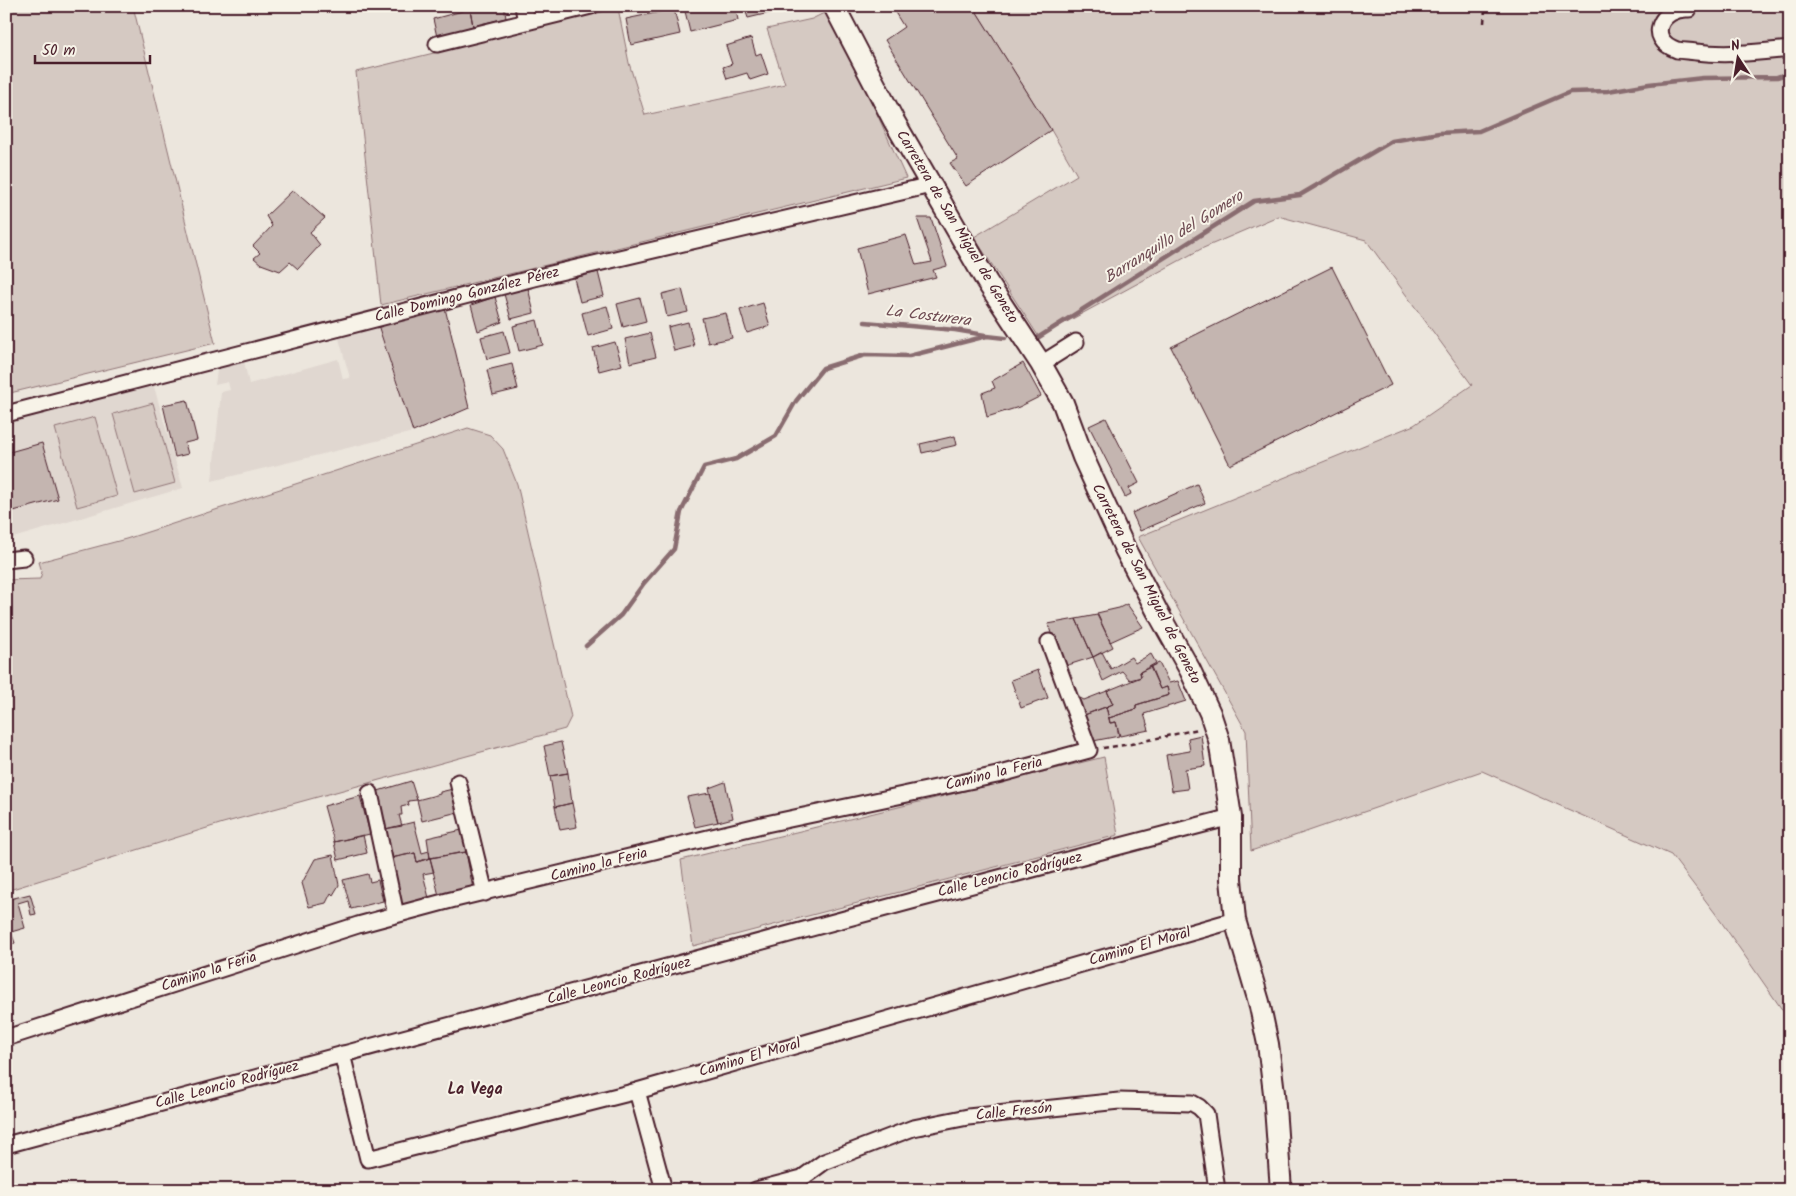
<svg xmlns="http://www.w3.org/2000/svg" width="1796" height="1196" font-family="Kalam,sans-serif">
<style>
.built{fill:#e0d7d0}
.green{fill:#d5c9c2;stroke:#907476}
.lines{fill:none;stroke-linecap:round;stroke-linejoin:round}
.stream{stroke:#896c6f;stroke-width:4.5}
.building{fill:#c4b5b0;stroke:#4a1f2b}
.minor-casing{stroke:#4a1f2b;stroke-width:19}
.major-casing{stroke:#4a1f2b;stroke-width:24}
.path{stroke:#4a1f2b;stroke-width:2.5;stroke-dasharray:5 4;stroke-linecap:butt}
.minor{stroke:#f7f3e8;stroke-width:15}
.major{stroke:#f7f3e8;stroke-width:20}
.labels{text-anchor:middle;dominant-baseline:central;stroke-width:4;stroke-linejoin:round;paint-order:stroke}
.street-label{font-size:15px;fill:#4a1f2b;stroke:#f7f3e8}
.water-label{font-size:16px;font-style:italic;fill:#6f4c53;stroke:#f7f3e8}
.neighbourhood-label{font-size:16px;font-weight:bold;fill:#4a1f2b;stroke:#f7f3e8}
</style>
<rect width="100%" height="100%" fill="#ece6dd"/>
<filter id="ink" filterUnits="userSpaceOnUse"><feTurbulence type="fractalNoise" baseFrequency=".02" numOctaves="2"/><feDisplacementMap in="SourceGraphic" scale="10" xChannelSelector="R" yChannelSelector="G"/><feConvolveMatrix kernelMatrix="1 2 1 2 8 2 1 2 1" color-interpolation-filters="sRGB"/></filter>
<g filter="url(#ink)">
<path class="built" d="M378,328l35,104 -201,49 9,-89 9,-2 -2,-8 -13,3 3,-22 25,-6 6,27 89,-25 5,20 7,-1 -12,-43z
M153,383l30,105 -177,52v-118z"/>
<path class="green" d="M6,6h127l82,337 -209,51z
M973,6h817v1015l-75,-108 -44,-58 -189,-84 -231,80 -5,-120 -108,-194 276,-112 58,-40 -106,-145 -88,-24 -77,33 -162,88 -65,-100 103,-62 -26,-45z
M618,8l11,55 16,52 85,-18 55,-13 -18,-55 45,-10 18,-9 76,168 -525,127 -25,-233z
M153,403l22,80 -40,11 -22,-80z
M95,417l22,79 -40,11 -22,-79z
M468,428l22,7 13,14 14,35 54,233 -6,12 -342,94 -217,68v-311l34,-1 2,-7 -3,-10 87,-23z
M1104,757l14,78 -425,111 -12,-86z"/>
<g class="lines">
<path class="stream" d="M865,322l90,8 30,5
M1039,337l215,-136 46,-6 92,-54 47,-8 40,-2 91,-39 38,-1 41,-7 54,-6 74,-1 13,-4
M586,646l35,-31 23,-32 30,-34 7,-37 23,-45 32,-8 40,-23 20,-35 27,-33 42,-13 44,1 78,-20 18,2"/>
</g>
<path class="building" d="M480,6h24l2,12 -33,8 -3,-17z
M531,6h29l-28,7z
M735,6l3,14 -48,12 -6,-25z
M744,6h48l1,5 -10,3 -1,-4 -34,8z
M891,6h82l78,124 -85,56 -16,-23 8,-4 -73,-119 19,-13z
M470,9l3,17 -36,11 -4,-18z
M674,9l6,25 -49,11 -5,-26z
M751,38l5,17 5,-2 7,21 -18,6 -3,-7 -20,6 -4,-12 9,-3 -6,-18z
M293,190l32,28 -15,14 10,13 -22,24 -8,-7 -10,9 -19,-7 -7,-6 6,-5 -7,-7 19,-20 -6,-10z
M917,218h14l16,48 -14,4 3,7 -68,17 -11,-46 49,-13 10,30 16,-3z
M1332,267l59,118 -161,80 -59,-118z
M598,272l6,24 -24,6 -6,-24z
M528,288l6,25 -23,6 -7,-25z
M682,289l6,23 -21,5 -5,-23z
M495,297l7,25 -24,9 -7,-26z
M640,298l6,23 -23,6 -6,-23z
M763,303l7,23 -23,7 -7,-23z
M444,304l25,104 -56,24 -36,-110z
M607,306l6,23 -25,7 -6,-23z
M726,313l6,25 -24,5 -6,-25z
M537,320l6,25 -24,6 -6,-25z
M688,322l6,24 -20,5 -6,-24z
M504,331l6,22 -23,6 -6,-22z
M650,333l6,24 -26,6 -5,-24z
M615,342l7,23 -23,6 -6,-23z
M1023,363l18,33 -22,11 -32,10 -5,-24 13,-5 -3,-7z
M512,364l6,25 -25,6 -6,-25z
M187,400l10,40 -12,3 3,11 -13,3 -12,-52z
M1106,418l33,65 -10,5 2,6 -6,3 -36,-71z
M955,436l2,9 -35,8 -2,-9z
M42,443l16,56 -52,14v-60z
M1197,484l8,19 -65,28 -8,-18z
M1127,604l16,23 -33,15 -13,-29 22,-5z
M1097,615l16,32 -20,10 -17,-38z
M1076,619l17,38 -31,10 -14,-43z
M1102,652l9,17 20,-12 4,6 16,-9 5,9 -16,9 1,5 -11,3 -8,-9 -19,10 -10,-24z
M1159,663l10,20 9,-2 8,20 -42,13 5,16 -29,6 -4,-14 -6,1 -1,-5 27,-9v-4l33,-10 -2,-8 -7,2 -10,-22z
M1151,667l9,22 7,-2 2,8 -33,10v4l-27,9 -3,-11 7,-3 -6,-13 34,-14 -1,-5z
M1038,670l10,28 -27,10 -10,-28z
M1107,691l6,13 -34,13 -6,-17 7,-2 4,2z
M1106,707l4,16 6,-1 3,14 -31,6 -9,-25z
M1201,735l4,31 -20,3 3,20 -16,2 -6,-36 24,-4 -2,-13z
M561,742l7,31 -18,3 -6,-30z
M568,773l4,30 -17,4 -5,-31z
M411,781l6,19 -9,1 1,4 -8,2 1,8h-3l3,11 -17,3 -7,-38z
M725,782l8,36 -15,4 -9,-34z
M453,789l5,23 -36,9 -5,-21 23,-6v-2z
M710,793l8,29 -23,5 -8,-30z
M360,796l10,38 -36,8 -10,-36z
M572,803l5,24 -17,3 -5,-23z
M414,822l8,31 7,-2 1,7 -13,4 -2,-9 -24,5 -6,-29z
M462,830l4,22 -36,6 -3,-20z
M363,835l4,18 -29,7 -4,-18z
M466,852l7,37 -34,7 -9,-38z
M415,853l2,9 13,-4 4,14 -11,2 6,24 -29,7 -9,-47z
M333,855l6,30 -6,10 -2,-2 -5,10 -17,4 -7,-24 13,-24z
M368,874l2,8 8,-2 5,21 -32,8 -8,-29z
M30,894l6,20 -5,1 -3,-15 -10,3 7,25 -14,4 4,11 -9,3v-46z"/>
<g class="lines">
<g class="minor-casing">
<path id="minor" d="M523,6l3,16
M1689,9c-28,-2 -44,30 -12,41 6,1 13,1 19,2 31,4 63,0 94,-3
M437,44l154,-38
M1041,364l35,-22
M6,414l528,-136 397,-93
M6,560l18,-2
M458,782l27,111
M370,793l26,122
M6,1038l352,-113 93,-25 315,-76 231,-49 92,-25 -40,-108
M342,1054l26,105 269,-68 598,-171
M637,1091l27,99
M6,1145l913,-246 312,-82
M756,1190l46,-12 22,-16 89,-34 55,-11 151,-16 73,2 7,4 7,7 11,76"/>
</g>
<g class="major-casing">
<path id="major" d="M834,6l60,115 37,64 56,97 54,82 22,39 20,54 43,94 31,60 33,59 20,43 9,27 12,77v62l4,41 24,82 9,42 6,49 7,97"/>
</g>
<path class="path" d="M1484,23l1,-14 2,-3
M1103,748l28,-4 67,-15"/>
<use href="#minor" class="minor"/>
<use href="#major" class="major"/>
</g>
</g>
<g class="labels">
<g class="street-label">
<text transform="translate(957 227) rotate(59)">Carretera de San Miguel de Geneto</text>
<text transform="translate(467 295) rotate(-14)">Calle Domingo González Pérez</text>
<text transform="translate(1146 584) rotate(63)">Carretera de San Miguel de Geneto</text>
<text transform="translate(994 774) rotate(-14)">Camino la Feria</text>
<text transform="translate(599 865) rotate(-14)">Camino la Feria</text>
<text transform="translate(1010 875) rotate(-14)">Calle Leoncio Rodríguez</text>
<text transform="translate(1140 947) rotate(-16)">Camino El Moral</text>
<text transform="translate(209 972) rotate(-18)">Camino la Feria</text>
<text transform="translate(619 981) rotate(-15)">Calle Leoncio Rodríguez</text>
<text transform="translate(750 1058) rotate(-16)">Camino El Moral</text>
<text transform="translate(227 1085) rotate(-15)">Calle Leoncio Rodríguez</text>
<text transform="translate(1014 1112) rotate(-6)">Calle Fresón</text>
</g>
<g class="water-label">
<text transform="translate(1174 237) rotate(-32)">Barranquillo del Gomero</text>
<text transform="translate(928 316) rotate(7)">La Costurera</text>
</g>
<g class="neighbourhood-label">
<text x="475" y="1089">La Vega</text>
</g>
</g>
<rect width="1796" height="1196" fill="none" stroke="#f7f3e8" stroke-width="25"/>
<rect x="12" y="12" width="1771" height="1171" fill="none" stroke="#4a1f2b" stroke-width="2" filter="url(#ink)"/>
<g transform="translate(1738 58) rotate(348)" stroke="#f7f3e8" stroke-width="4" paint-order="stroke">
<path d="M0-4L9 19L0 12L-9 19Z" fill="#4a1f2b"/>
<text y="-8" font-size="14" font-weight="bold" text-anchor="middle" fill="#4a1f2b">N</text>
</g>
<path d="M35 55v8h115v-8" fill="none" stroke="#4a1f2b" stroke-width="2.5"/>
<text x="42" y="55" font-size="15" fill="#4a1f2b" stroke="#f7f3e8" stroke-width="4" paint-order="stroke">50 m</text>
</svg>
